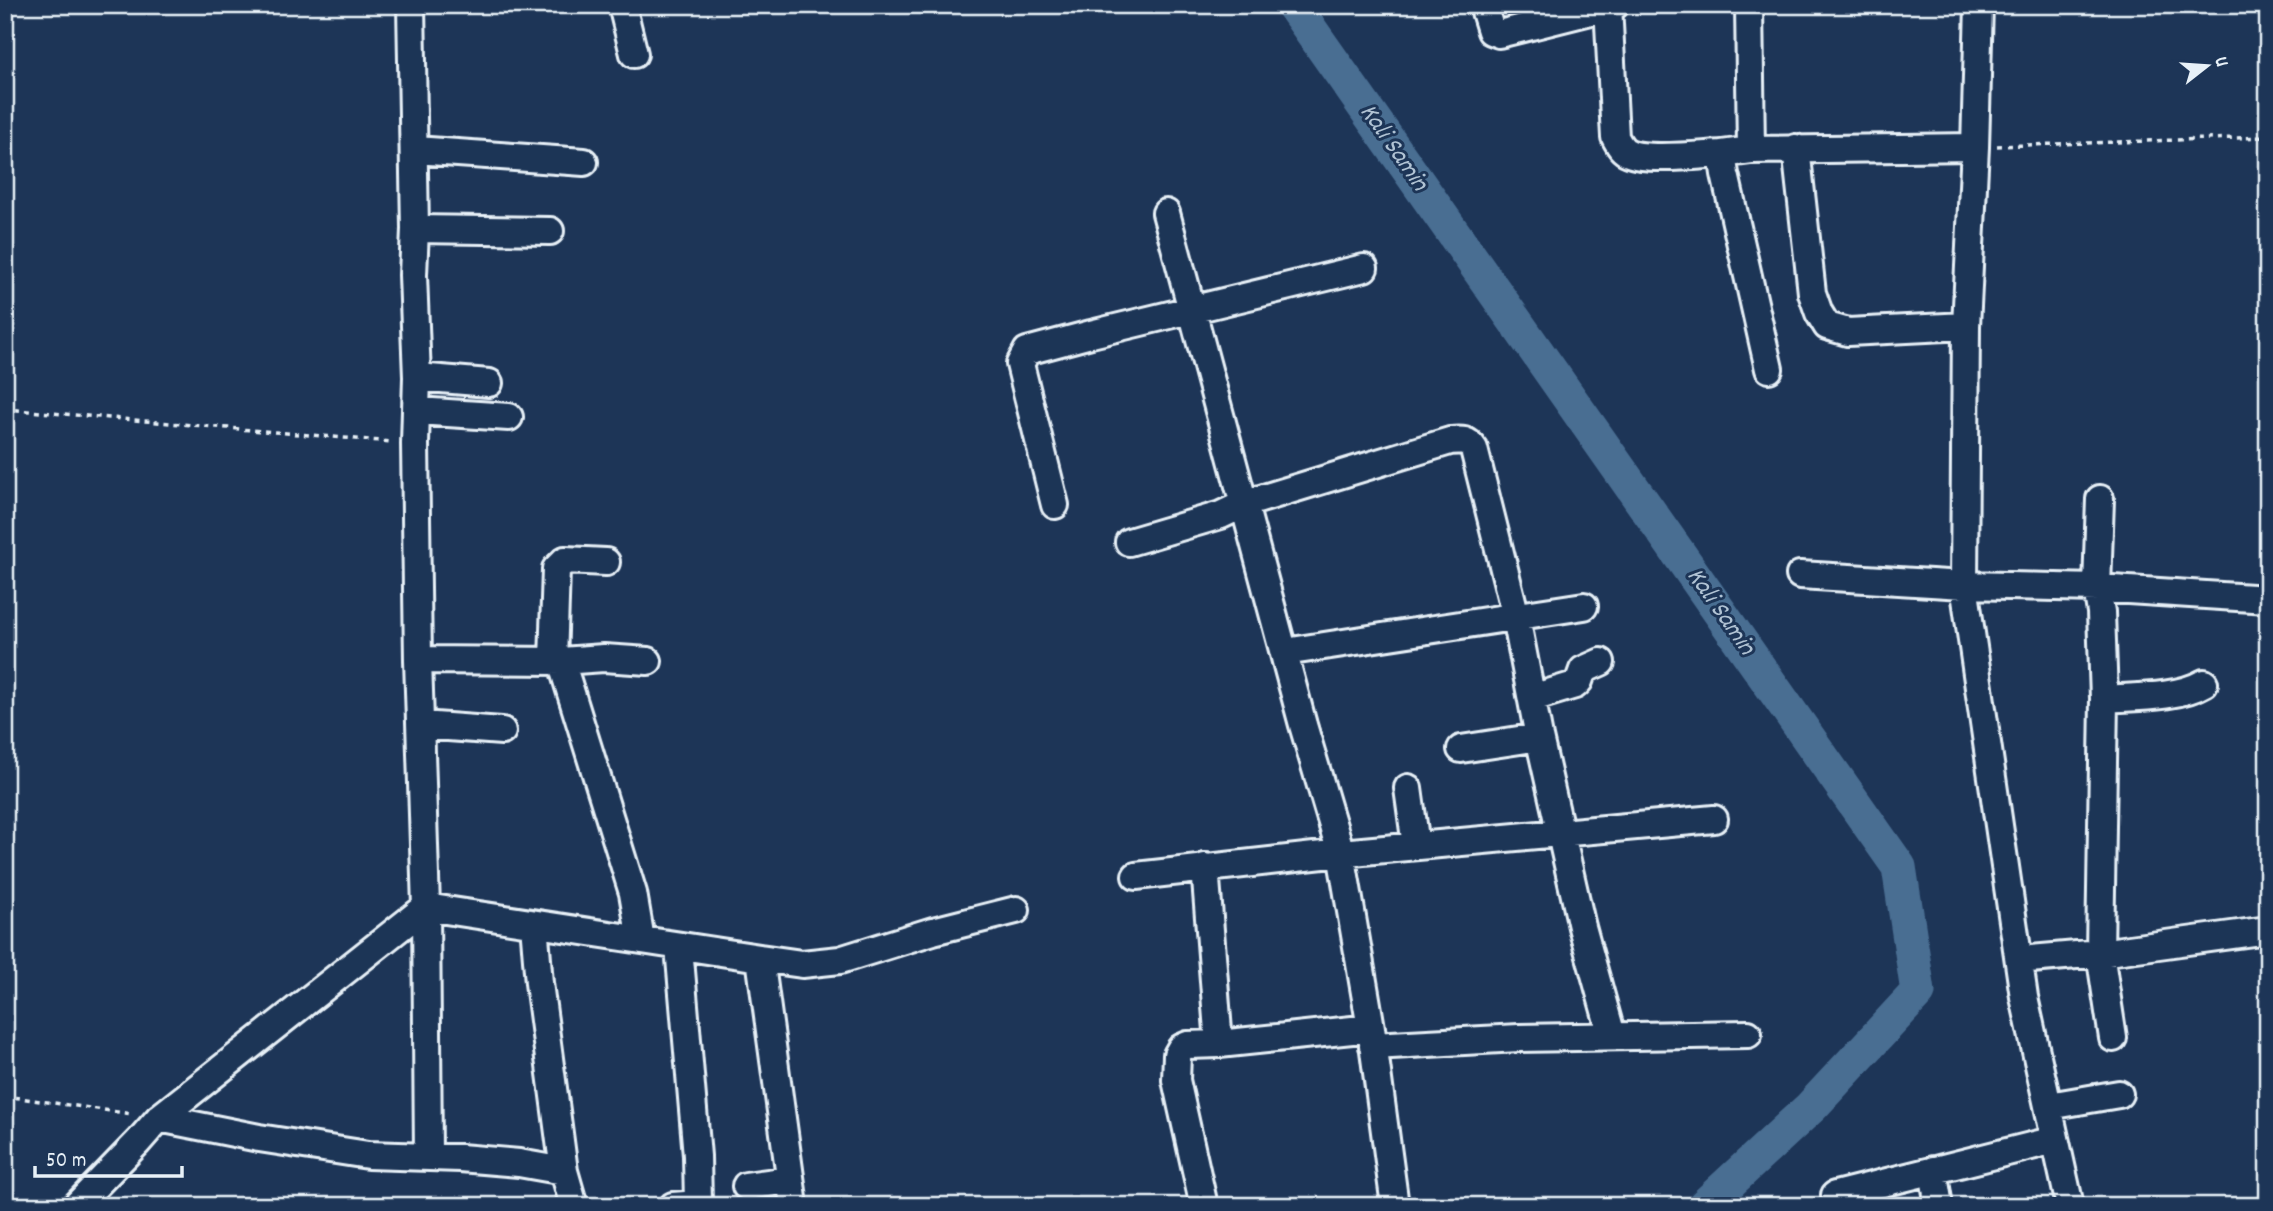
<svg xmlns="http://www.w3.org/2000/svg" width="2273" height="1211" font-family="Dekko,sans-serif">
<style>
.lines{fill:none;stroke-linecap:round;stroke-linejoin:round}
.river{stroke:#4a6e92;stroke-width:35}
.minor-casing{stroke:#e8f1f8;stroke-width:32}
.path{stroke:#e8f1f8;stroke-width:3.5;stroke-dasharray:5 5;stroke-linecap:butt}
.minor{stroke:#1d3557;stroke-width:26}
.labels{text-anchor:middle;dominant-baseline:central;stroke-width:6;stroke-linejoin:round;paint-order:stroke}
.water-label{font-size:26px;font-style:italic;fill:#b1c3d4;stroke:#1d3557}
</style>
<rect width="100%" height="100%" fill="#1d3557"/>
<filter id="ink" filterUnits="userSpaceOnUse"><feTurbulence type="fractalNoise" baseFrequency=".0143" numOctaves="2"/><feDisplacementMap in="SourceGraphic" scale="14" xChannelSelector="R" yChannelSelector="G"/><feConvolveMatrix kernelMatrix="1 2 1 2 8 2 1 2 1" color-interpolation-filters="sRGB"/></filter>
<g filter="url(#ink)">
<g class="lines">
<path class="river" d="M1293,5l606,862 19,125 -107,115 -107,99"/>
<g class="minor-casing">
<path id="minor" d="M411,5l4,224 -2,46 4,102 -2,67 3,216 8,247 2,249
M622,5l12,49
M1483,5l8,26 8,3 116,-29
M1608,5l7,132c4,7 6,13 14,16 17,8 72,2 93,1
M1749,5l2,145 -29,4 3,20 44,195
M1979,5l-4,142 -9,179 -2,259 60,412 46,209
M1796,148l16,145 7,20 8,13 21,6 118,-6
M415,150l169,12
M1751,150l224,-3
M1166,213l137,512 38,128 30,175 24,178
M415,229l135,2
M417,377l72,6
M417,411l92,6
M2100,499l-3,89 4,24 3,87 -4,254 13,85
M1055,505l-35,-141 7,-13 64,-17 273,-66
M1129,542l92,-27 23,-11 206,-63c11,-1 18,-2 24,8l42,168 23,120 43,190 30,109
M1800,575l164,10 133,3 171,11
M1285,652l299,-46
M418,660l143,1 43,-3 44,3
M553,661l3,-92 9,-9 41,2
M561,661l72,232 8,47
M1532,698l43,-13 4,-4 4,-11 18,-8
M2104,699c30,-2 75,-1 100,-16
M421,725l81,6
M1461,749l78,-12
M1408,788l8,58
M1205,867l14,177
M1136,876l205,-23 373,-34
M534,924l5,59 25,188 10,35
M760,958l42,6 38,-4 93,-29 83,-21
M2019,960l81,-7 168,-23
M1373,1046l146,-8 229,-4
M2049,1106l70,-12
M159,1118l100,20 109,17 92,3 59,5 45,8
M1933,1170l6,36
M746,1186l44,-6
M1835,1195l220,-55
M76,1206l62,-64 21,-24 267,-211 334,51 34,248
M673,1206l25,-2 -1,-48 -18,-209
M1204,1206l-28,-126 1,-25 4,-7 7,-3 31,-1 152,-16"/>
</g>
<path class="path" d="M1997,146l271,-9
M5,409l387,33
M5,1096l127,18"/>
<use href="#minor" class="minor"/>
</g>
</g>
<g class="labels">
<g class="water-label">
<text transform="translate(1393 148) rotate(55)">Kali Samin</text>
<text transform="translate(1720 612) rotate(55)">Kali Samin</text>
</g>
</g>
<rect width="2273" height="1211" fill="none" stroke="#1d3557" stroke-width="28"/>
<rect x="14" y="14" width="2245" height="1183" fill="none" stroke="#e8f1f8" stroke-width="2.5" filter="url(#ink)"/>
<g transform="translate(2207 66) rotate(73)" stroke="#1d3557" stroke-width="5" paint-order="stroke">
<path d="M0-5L12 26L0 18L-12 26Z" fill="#e8f1f8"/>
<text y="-10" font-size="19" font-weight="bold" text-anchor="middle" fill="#e8f1f8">U</text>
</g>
<path d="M35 1166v10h147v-10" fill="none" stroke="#e8f1f8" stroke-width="3.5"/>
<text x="46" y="1166" font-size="21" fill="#e8f1f8" stroke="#1d3557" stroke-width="5" paint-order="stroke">50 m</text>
</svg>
